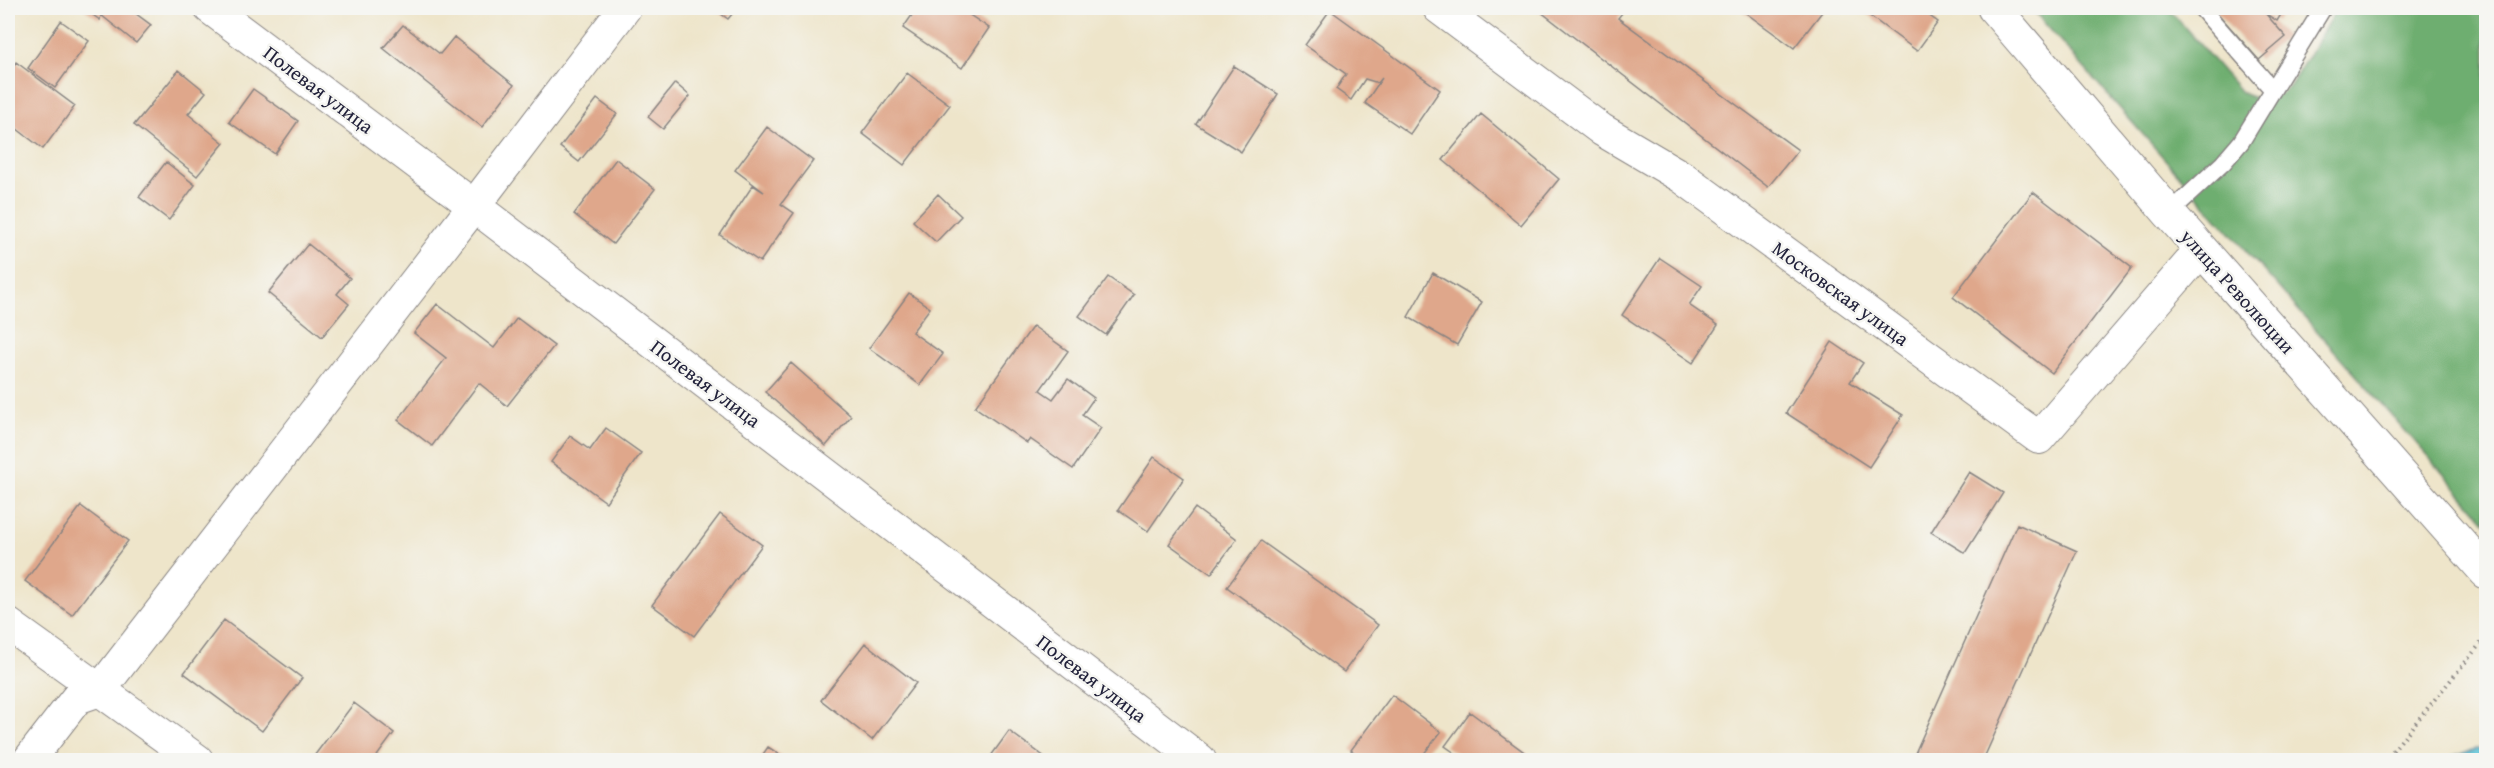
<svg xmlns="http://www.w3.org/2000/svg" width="2494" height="768" font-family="'Gentium Book Plus',serif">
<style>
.forest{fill:#6eae70;stroke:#486856;stroke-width:1.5}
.water{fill:#5ac2d7;stroke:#3e7289;stroke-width:1.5}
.building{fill:#dfa78b}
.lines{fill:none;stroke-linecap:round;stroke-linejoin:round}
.lane-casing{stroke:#888482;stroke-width:19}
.street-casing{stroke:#888482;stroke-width:34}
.secondary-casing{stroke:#888482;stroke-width:35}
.path{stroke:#888482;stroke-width:4;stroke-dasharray:1.5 4.5;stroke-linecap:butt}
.lane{stroke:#fff;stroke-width:16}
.street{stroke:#fff;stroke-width:32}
.secondary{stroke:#fff;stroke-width:33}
.labels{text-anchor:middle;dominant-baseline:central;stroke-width:5;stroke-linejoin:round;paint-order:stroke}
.street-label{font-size:20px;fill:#22223b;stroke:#f6f6f2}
</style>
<rect width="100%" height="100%" fill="#f6f6f2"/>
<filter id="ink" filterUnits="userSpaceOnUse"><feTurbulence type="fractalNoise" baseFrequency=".0167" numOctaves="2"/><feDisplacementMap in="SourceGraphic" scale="12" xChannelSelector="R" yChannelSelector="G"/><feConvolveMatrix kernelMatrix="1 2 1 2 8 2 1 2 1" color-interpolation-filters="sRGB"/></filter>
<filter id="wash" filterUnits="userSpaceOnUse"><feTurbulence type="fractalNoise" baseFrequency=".008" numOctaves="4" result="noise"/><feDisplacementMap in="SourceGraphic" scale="24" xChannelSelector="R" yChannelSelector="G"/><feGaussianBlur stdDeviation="1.35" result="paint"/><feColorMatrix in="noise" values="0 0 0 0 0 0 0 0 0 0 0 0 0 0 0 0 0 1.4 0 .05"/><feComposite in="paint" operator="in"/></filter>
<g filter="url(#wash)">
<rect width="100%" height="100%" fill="#eee5ca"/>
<path class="forest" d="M2031,8h137l73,84c17,10 35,9 49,-6l47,-78h149v514z"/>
<path class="water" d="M2477,749l9,2v9h-40l10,-5z"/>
<g id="blocks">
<path class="building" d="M83,8h45l23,17 -15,18 -35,-28 -1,5z
M713,8h24l-9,11z
M917,8h42l30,20 -27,40 -59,-40z
M1536,8h90l-8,10 180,132 -30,37z
M1739,8h86l-31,40z
M1859,8h59l20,14 -21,29z
M2213,8h72l-8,13 -12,-8 21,24 -27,23z
M1330,10l110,80 -30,44 -45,-31 17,-25 -4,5 -13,-4 -14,21 -15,-11 10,-15 -41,-29z
M61,21l28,20 -34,47 -27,-20z
M403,25l37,29 14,-17 60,48 -32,42 -99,-79z
M16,62l59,44 -32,43 -35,-27v-48z
M1234,66l44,28 -37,58 -45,-28z
M179,70l27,22 -18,22 36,29 -27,33 -63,-51z
M907,73l43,32 -46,60 -42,-32z
M675,83l15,13 -27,33 -15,-12z
M253,89l45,32 -23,33 -46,-32z
M597,99l20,15 -38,48 -19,-15z
M1481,114l78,65 -38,46 -78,-65z
M767,127l46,34 -32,43 13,9 -34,49 -40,-27 33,-50 11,7 -29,-22z
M616,159l39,30 -42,55 -39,-30z
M166,162l29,23 -26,35 -30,-23z
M2033,192l99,76 -80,105 -99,-76z
M938,194l23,22 -25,26 -23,-21z
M308,244l42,34 -13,16 12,10 -27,33 -54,-44z
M1660,258l42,28 -13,19 29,20 -25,38 -71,-48z
M1433,273l49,29 -25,43 -49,-28z
M1108,277l26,18 -28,40 -27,-19z
M909,293l21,15 -18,24 31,22 -23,31 -51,-37z
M437,304l57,44 23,-30 37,28 -47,60 -28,-23 -47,63 -34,-26 48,-62 -32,-25z
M1033,326l35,25 -28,39 13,9 15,-20 26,19 -12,17 19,13 -28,41 -43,-30 -3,4 -52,-36z
M1832,342l31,21 -13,19 53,33 -34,52 -83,-54z
M791,363l60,53 -25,30 -61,-54z
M606,428l35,25 -35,49 -55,-40 19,-26 20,14z
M1154,457l30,21 -36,53 -30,-21z
M1969,472l34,21 -38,60 -34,-21z
M81,506l47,35 -56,74 -47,-34z
M1195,508l42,31 -26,35 -42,-30z
M720,514l42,31 -68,91 -42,-31z
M2017,524l60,27 -94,209h-71z
M1261,541l117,84 -34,47 -117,-85z
M224,620l78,58 -40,53 -78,-58z
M865,643l51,40 -44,57 -51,-40z
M1392,695l49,37 -22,28h-54l-14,-10z
M354,703l40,30 -17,23 6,4h-72z
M1470,712l65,48h-70l-20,-14z
M1009,731l40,29h-61z
M768,747l20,13h-29z"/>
</g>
</g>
<g filter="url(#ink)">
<use href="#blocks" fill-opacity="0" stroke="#888482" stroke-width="1.5"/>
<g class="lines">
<g class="lane-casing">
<path id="lane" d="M2201,8l72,82
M2169,213l54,-50 18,-21 82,-134"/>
</g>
<g class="street-casing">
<path id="street" d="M210,8l264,198 726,554
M1439,8l163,122 80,47 357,261 162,-188
M8,624l189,136
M29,760l48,-62 23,-8 374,-484 151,-198"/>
</g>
<g class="secondary-casing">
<path id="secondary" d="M1994,8l175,205 317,359"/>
</g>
<path class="path" d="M2385,760l101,-123"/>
<use href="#lane" class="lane"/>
<use href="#street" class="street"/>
<use href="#secondary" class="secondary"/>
</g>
</g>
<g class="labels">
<g class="street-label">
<text transform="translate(319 89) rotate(37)">Полевая улица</text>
<text transform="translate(2238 291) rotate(48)">улица Революции</text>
<text transform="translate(1841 293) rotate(36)">Московская улица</text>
<text transform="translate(706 383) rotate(37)">Полевая улица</text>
<text transform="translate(1092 678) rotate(37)">Полевая улица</text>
</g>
</g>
<rect width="2494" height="768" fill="none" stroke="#f6f6f2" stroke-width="30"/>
</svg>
